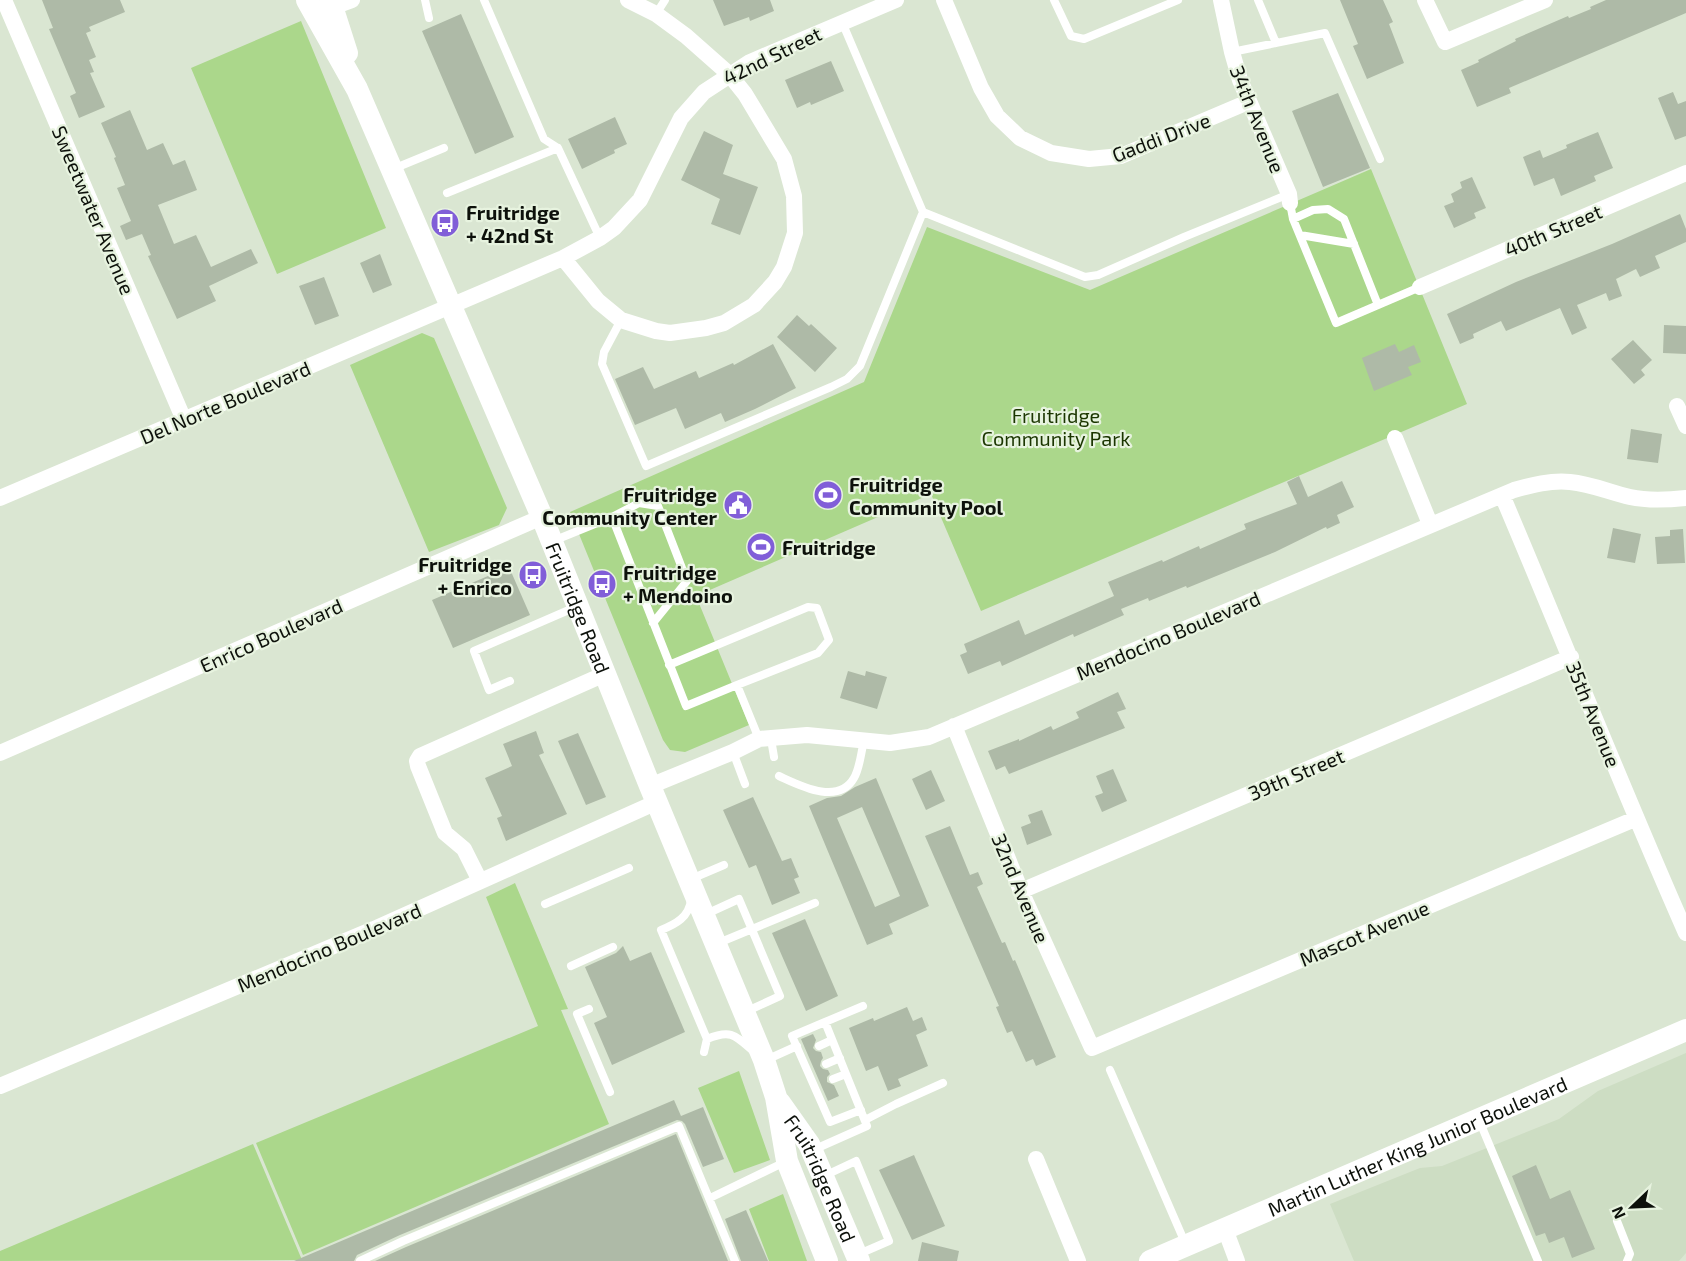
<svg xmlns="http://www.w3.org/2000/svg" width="1686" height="1261" font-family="'Exo 2',sans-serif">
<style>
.built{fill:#cdddc3}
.green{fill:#abd78b}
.building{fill:#aebaa7;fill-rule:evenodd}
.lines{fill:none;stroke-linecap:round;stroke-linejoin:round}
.lane{stroke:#fff;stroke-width:8}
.street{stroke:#fff;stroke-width:16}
.secondary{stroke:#fff;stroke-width:22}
.labels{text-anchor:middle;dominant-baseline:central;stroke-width:4.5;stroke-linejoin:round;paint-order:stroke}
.street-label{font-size:20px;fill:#0d110b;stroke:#e7f3df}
.poi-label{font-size:20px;font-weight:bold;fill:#0d110b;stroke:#e7f3df;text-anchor:start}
.park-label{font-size:20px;fill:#1b3600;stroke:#e7f3df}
</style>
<rect width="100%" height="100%" fill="#dae6d2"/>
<path class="built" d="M1686,1053v200l-7,8h-325l-24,-57 90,-36 22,-2 117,-47 39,-28z"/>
<path class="green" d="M301,21l85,207 -109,46 -86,-206z
M1371,169l96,235 -486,207 -50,-117 -235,102 53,129 -64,27 -15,-2 -7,-10 -93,-228 294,-130 63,-155 163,63z
M422,333l12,5 73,170 -8,17 -70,27 -79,-187z
M515,883l53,126 -7,1 48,114 -306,131 -47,-112 282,-117 -52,-129z
M739,1071l31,89 -36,13 -36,-85z
M253,1144l49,116 -302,1v-10z
M783,1194l24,67h-38l-20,-52z"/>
<path class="building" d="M42,0h78l5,12 -36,15 2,4 -5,2 10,24 -7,3 5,12 -4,1 15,34 -26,11 -9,-22 6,-3 -27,-64 4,-1z
M713,0h57l4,11 -24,10 -1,-4 -25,9z
M1340,0h43l10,22 -4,2 15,39 -37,16 -14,-33 5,-2z
M1606,0h80v13l-177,75 2,5 -34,14 -16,-37 18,-8 -1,-2 38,-19 -1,-2 53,-23 1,2 22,-9 -1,-2z
M461,14l53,123 -39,17 -53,-123z
M831,61l13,30 -33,14 -1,-3 -13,6 -12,-28z
M1673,92l5,12 8,-3v35l-11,4 -17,-42z
M1338,93l32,75 -47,19 -31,-76z
M130,110l17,40 16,-7 10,22 12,-5 12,30 -39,15 16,39 22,-9 15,32 40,-18 7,14 -49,23 7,15 -39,18 -29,-63 3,-1 -9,-21 -16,6 -6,-14 11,-5 -14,-33 8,-3 -11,-27 2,-1 -15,-34z
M615,117l12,27 -13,6 1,3 -33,16 -14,-30z
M704,131l29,14 -10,29 35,13 -18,48 -29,-11 9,-25 -39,-19z
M1598,132l15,36 -19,8 2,5 -35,15 -7,-18 -20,8 -11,-29 17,-7 3,8 24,-10 -1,-3z
M1472,177l14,31 -12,5 2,5 -22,10 -10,-22 10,-4 -3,-8 11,-6 -2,-6z
M1680,214l6,15v13l-31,14 5,12 -20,9 -4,-8 -20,10 6,17 -13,5 -3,-8 -29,12 10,23 -15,7 -12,-27 -54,23 -5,-10 -28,13 1,4 -14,6 -13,-30 69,-32 96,-38z
M380,254l12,31 -19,8 -13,-30z
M324,277l15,39 -24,9 -16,-39z
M797,315l12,11 2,-2 26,24 -22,24 -38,-35z
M1664,325l22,1v28l-23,-1z
M1633,340l19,20 -11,10 4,5 -11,9 -23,-25z
M773,344l23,44 -41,21 -30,13 -4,-9 -36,16 -9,-21 -41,17 -20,-46 28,-12 11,22 42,-18 3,7 34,-15 1,2z
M1395,344l4,8 15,-7 7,17 -13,5 4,8 -38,16 -12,-33z
M1631,429l31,5 -4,29 -31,-4z
M1299,476l9,21 34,-16 12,26 -17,8 3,8 -13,6 -1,-2 -51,25 -88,36 -1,-2 -37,15 -1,-3 -27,11 3,6 -50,22 -1,-3 -71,32 -2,-5 -32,13 -8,-19 7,-3 -3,-8 55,-24 6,15 89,-39 -6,-14 54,-22 1,2 36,-16 1,3 46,-20 -2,-5 53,-20 -10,-22z
M1613,528l28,6 -6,29 -28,-5z
M1683,529l2,34 -28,1 -2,-27 15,-1v-6z
M509,567l21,48 -77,33 -21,-48z
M848,671l17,5 1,-5 21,6 -10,32 -37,-11z
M1118,692l8,17 -9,3 8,16 -116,46 -4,-8 -9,4 -8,-19 31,-12v2l32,-15 2,4 26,-12 -3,-6z
M536,731l8,22 -5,2 28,59 -61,27 -9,-23 5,-2 -17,-38 27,-12 -9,-22z
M578,733l28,64 -20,8 -28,-64z
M1113,769l14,32 -25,11 -7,-16 8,-3 -7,-17z
M931,770l14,31 -19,9 -14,-31z
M876,778l53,128 -40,18 4,10 -26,11 -58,-139 18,-8 14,-2 14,-9zM862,807l38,89 -25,11 -38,-89z
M753,797l29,64 9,-3 8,19 -5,2 6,14 -28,12 -16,-40 -7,3 -26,-58z
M1042,810l10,25 -25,10 -6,-18 10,-4 -3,-8z
M950,826l20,49 8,-3 5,12 -6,3 25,56 3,-1 8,19 2,-1 41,97 -20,9 -3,-7 -7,3 -14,-31 -5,2 -11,-26 3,-1 -74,-170z
M805,919l33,77 -32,15 -34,-78z
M623,946l7,15 21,-9 34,80 -73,33 -18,-42 13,-6 -22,-50 31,-14z
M907,1007l6,14 9,-4 5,13 -11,5 12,31 -30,13 3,7 -13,5 -10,-25 -12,5 -17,-43 24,-10 1,3z
M813,1034l3,6 -3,8 3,3 5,1 2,6 -2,3 -1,5 3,3 5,1 2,4 -3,3v5l7,3 5,11 -11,5 -27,-62z
M674,1100l7,16 22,-9 21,52 -21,8 -18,-43 -3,-3 -5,-1 -277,115 -43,20 -3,6h-60z
M676,1134l52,127h-353l31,-14z
M914,1155l31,71 -33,14 -33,-70z
M1536,1165l14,34 20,-9 25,59 -23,9 -8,-21 -15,6 -4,-10 -9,3 -24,-60z
M746,1210l22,51h-27l-16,-42z
M922,1242l37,9 -2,10h-39z"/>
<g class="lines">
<path class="lane" d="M425,0l4,18
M484,0l60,139 14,9
M1054,0l17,36 13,3 94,-39
M1258,0l18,43
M656,14l9,-14
M1232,52l93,-19 55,126
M393,169l51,-21
M447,193l111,-45 42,90
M1290,203l3,16 43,104 84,-36
M923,212l162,65 13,-2 86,-38 105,-43
M1293,219l20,-9 15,-1 16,10 34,86
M1300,235l54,9
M621,320l-17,32 -2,12 44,102 185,-79 16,-8 13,-13 63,-154 -81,-190
M612,517l27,-14 19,3 29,75 -34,42
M553,541l59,-24 74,189 51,-21 22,54
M669,665l139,-58 9,1 12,32 -11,13 -81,32
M510,681l-21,9 -15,-39 104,-45
M771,739l3,18
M733,752l12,32
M779,776c20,9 59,30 75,2 6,-10 7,-26 10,-37
M691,879l33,-14
M691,900c-2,17 -15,24 -30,30l46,109 -3,13
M545,904l84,-36
M704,915l35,-16 41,97 -35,16
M716,944l99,-41
M571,966l42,-19
M589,1009l-12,5 33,78
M825,1022l38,-16
M707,1039c24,-10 28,-4 46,12
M819,1046l13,-6
M766,1060l31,-14
M826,1064l14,-6
M1110,1070l76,175
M833,1079l13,-5
M865,1120l31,-16 47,-21
M1479,1120l59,141
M813,1150l54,-24c-14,-34 -28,-69 -42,-104l-33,14 38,86 31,-12
M824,1176l32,-15 33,80 -30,13
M710,1198l77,-37
M1617,1221l13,33 -3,7
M360,1261l43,-20 276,-115 56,135"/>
<path class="street" d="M4,0l180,420
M944,0l37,88 16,28 23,22 31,15 38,6 32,-3 127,-54
M1221,0l11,52 8,28 49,114 1,9
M1425,0l20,42 100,-42
M333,7l19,-7
M563,258l35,43 23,19 35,11 14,2 36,-5 18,-5 30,-18 21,-23 9,-15 11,-34 -1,-37 -10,-37 -39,-65 -16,-20 -43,-38 -30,-22 -28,-14
M1420,287l266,-114
M1677,406l9,20
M1395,438l35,86
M1502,495c62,146 120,293 184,438
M0,498l563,-240 37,-20 14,-10 26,-28 41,-82 23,-26 46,-30 146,-62
M954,726l67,165 71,157 543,-229
M0,753l542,-236
M650,786l83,-34 26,-13 48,-4 83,8 39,-6 585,-247c18,-5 37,-10 56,-8 21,2 39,10 60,15 18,4 37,3 56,1
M480,881l-16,-32 -19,-16 -27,-67 -1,-5 3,-5 185,-82
M1021,891l550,-234
M0,1086l374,-157 283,-127
M1036,1159l42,102
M1225,1229l12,32"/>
<g class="secondary">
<path id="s1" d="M307,0l50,89 185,428 108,269 114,274 12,37 11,64 40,100"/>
<path d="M330,0l17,53"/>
<path id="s2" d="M780,1103l29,41 50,117"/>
<path id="s3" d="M1150,1261l536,-231"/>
</g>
</g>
<defs>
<g id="bus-disc" transform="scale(1.5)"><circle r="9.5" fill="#815ed8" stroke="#e7f3df"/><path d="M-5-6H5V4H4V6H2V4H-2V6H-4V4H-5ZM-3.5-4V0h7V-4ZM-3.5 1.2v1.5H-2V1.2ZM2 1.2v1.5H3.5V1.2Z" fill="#fff"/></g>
<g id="stadium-disc" transform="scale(1.5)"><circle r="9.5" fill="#815ed8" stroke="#e7f3df"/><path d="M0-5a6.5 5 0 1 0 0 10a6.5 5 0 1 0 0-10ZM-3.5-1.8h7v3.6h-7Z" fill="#fff"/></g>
<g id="civic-disc" transform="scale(1.5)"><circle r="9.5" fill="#815ed8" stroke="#e7f3df"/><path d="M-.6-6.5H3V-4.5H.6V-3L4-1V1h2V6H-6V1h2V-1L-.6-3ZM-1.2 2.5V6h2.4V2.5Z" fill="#fff"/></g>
</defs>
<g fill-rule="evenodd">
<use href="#bus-disc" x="445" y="223"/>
<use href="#stadium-disc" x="828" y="495"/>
<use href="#civic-disc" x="738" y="505"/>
<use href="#stadium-disc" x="761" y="547"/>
<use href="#bus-disc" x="533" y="575"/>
<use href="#bus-disc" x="602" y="584"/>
</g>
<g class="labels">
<g class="street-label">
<text transform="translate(772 55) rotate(-26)">42nd Street</text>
<text transform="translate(1258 119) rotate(68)">34th Avenue</text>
<text transform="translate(1161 137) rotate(-21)">Gaddi Drive</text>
<text transform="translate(94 210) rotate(67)">Sweetwater Avenue</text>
<text transform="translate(1553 230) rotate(-23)">40th Street</text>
<text transform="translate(225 402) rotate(-23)">Del Norte Boulevard</text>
<text stroke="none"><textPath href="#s1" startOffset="666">Fruitridge Road</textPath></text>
<text transform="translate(271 635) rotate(-24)">Enrico Boulevard</text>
<text transform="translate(1168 635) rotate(-23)">Mendocino Boulevard</text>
<text transform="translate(1594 714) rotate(68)">35th Avenue</text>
<text transform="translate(1296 774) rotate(-23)">39th Street</text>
<text transform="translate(1021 888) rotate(67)">32nd Avenue</text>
<text transform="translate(1364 933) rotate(-23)">Mascot Avenue</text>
<text transform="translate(329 947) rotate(-23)">Mendocino Boulevard</text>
<text stroke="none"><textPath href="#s3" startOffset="291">Martin Luther King Junior Boulevard</textPath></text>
<text stroke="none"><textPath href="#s2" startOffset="86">Fruitridge Road</textPath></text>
</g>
<g class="poi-label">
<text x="466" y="212">Fruitridge<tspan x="466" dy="23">+ 42nd St</tspan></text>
<text x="849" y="484">Fruitridge<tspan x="849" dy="23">Community Pool</tspan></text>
<text x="717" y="494" text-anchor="end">Fruitridge<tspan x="717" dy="23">Community Center</tspan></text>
<text x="782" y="547">Fruitridge</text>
<text x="512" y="564" text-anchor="end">Fruitridge<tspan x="512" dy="23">+ Enrico</tspan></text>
<text x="623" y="572">Fruitridge<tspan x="623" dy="23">+ Mendoino</tspan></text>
</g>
<g class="park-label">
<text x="1056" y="415">Fruitridge<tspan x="1056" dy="23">Community Park</tspan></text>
</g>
</g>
<g transform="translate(1632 1207) rotate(247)" stroke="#e7f3df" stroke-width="4.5" paint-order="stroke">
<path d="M0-4.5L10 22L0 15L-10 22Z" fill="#0d110b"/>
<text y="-9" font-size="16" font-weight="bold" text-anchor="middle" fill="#0d110b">N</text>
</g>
</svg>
